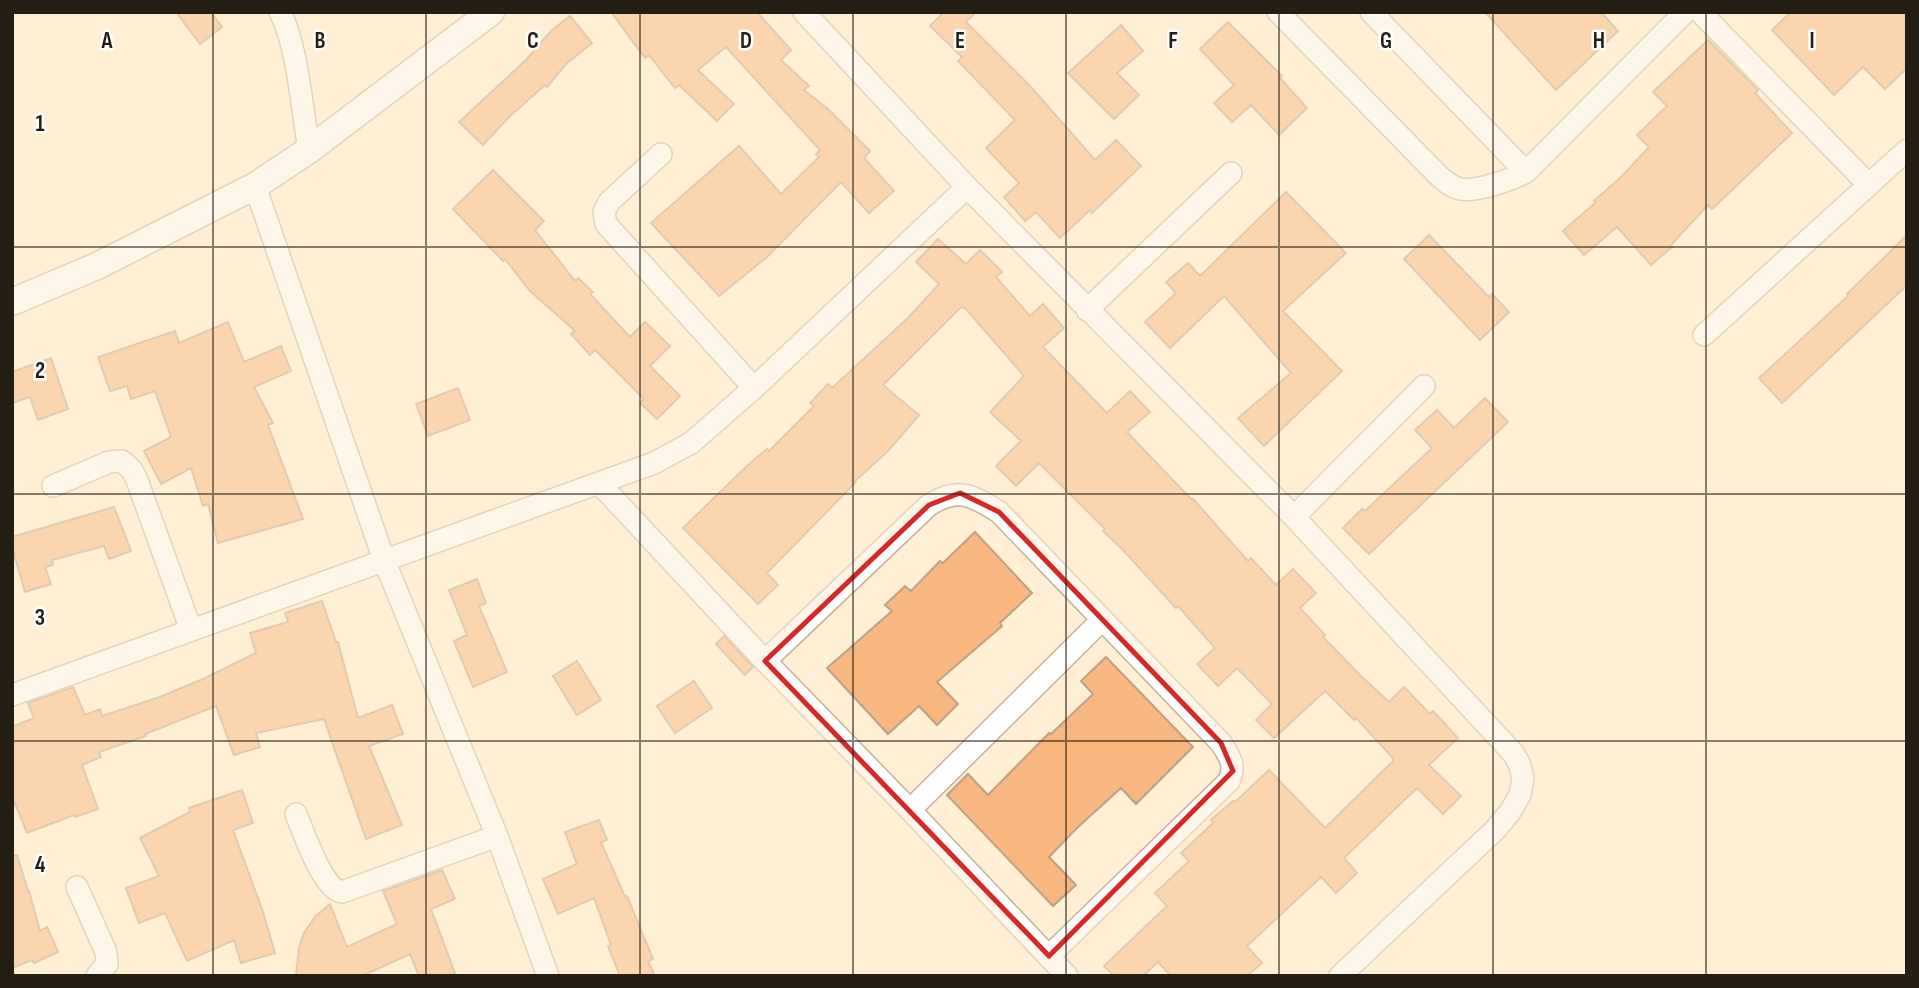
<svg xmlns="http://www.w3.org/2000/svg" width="1919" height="988" font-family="'Sofia Sans Condensed',sans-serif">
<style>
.building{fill:#f7b77f;stroke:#bda088;stroke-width:2}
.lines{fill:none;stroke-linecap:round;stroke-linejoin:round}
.minor-casing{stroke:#c5b393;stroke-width:24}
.tertiary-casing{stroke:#c5b393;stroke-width:29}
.minor{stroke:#fff;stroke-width:21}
.tertiary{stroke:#fff;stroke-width:26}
.marked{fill:none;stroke:#d62828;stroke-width:5;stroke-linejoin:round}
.grid{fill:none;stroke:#251e12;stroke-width:2;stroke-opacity:0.55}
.grid-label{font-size:23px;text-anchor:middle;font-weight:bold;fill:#251e12;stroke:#fff;stroke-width:5;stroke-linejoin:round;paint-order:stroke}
</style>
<rect width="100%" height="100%" fill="#feefd5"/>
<path class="building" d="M176,12h35l11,15 -22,17z
M611,12h146l34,38 -10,10 28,26 -5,4 25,20 41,41 -6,7 30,33 -25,22 -28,-31 -74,75 -48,39 -68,-73 88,-77 42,48 38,-37 -3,-3 4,-4 -94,-103 -28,23 36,34 -17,17 -38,-36 -4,3 -26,-33 -4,3z
M944,12h32l-10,10 65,65 64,73 21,-20 25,26 -49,47 -2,-3 -30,28 -24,-26 -11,9 -21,-24 15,-14 -33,-35 29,-28 -57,-59 4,-4 -32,-31z
M1485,12h116l17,19 -62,59z
M1791,12h116v56l-22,21 -22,-22 -29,28 -62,-65z
M570,16l22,27 -26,21 -19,23 -2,-2 -36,32 -26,28 -24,-23 67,-62 25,-29z
M1228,22l54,54 -2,2 27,30 -28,27 -28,-30 -19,17 -18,-19 20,-18 -34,-36z
M1121,25l22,26 -26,22 22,22 -25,24 -46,-46z
M1708,40l50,50 -3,3 37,40 -80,76 -4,-4 -38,41 2,1 -21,18 -34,-38 -33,28 -21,-24 32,-28 -1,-2 29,-26 26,-28 -12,-12 30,-29 -14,-14z
M493,170l51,51 -9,9 40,51 3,-3 15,14 -3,2 40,43 15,-15 25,24 -20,20 30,30 -23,23 -17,-16 4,-4 -49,-49 -5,5 -19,-21 4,-3 -45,-40 -25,-32 -2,2 -50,-52z
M1286,192l60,61 -63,58 59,60 -78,75 -26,-28 53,-45 -67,-77 -54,52 -25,-26 31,-29 -10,-11 22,-19 12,13z
M1429,235l60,62 3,-3 17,18 -29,28 -76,-81z
M1907,235v50l-125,118 -23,-25 89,-82 -1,-2z
M938,239l28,25 14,-14 22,22 -6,5 34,39 13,-12 21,24 -21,19 64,66 23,-22 20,21 -23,20 65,68 1,-1 55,62 3,-3 25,27 17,-16 23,24 -16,15 25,27 -2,2 38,39 28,26 15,-15 26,27 3,-3 25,27 -29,27 32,31 -18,18 -26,-26 -73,70 13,15 -21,20 -15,-16 -74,69 15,17 -15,13h-76l-13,-14 -15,14h-29l-10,-10 63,-60 -12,-13 34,-32 -8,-8 32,-30 -2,-3 22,-19 2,1 34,-32 56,58 68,-67v-3l-37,-40 -2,2 -29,-29 -51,47 -18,-18 16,-16 -35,-36 -19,18 -21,-22 18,-16 -37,-42 -2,2 -54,-59 -19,-18 2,-2 -66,-66 -23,23 -20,-20 25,-25 -31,-29 34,-36 -59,-68 -4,-1 -78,78 36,30 -30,35 -34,31 1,1 -89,91 11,12 -20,19 -75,-76 66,-64 18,-15 2,2 45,-45 -4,-3 18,-19 4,4 77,-71 30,-33 -23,-22z
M228,322l16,40 37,-16 10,25 -37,16 19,36 -5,2 35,94 -85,24 -10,-39 -5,2 -12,-38 -30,16 -17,-33 27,-14 -16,-46 -24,8 -4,-13 -17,5 -12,-34 77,-26 4,12z
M51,358l17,51 -30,11 -8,-23 -18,6v-31z
M458,388l12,32 -42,16 -12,-32z
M1485,398l23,24 -139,132 -26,-26 19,-19 3,2 67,-63 -17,-18 22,-20 17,18z
M114,507l17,44 -22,8 -5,-13 -52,14 1,5 -8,2 6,17 -26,8 -13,-45v-10z
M975,532l57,61 -32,30 2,3 -65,56 21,22 -21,21 -18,-19 -31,28 -61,-66 65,-57 -7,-6 20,-19 6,5 29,-30 3,2z
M477,579l9,24 -7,3 28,66 -34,15 -19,-46 13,-6 -18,-45z
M322,601l14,41h2l20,76 34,-13 11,29 -34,12 33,79 -36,14 -42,-120 -68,14 4,14 -26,8 -18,-49 -71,28 1,2 -47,16 2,5 -19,8 16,44 -23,8 -1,-2 -47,18 -15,-37v-69l22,-9 -6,-15 45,-16 12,28 15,-6 2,7 55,-18 46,-19 53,-26 -6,-20 38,-11 -3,-9z
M724,636l29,31 -8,8 -29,-31z
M1106,657l87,90 -57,57 -15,-16 -44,40 -28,29 27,28 -23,21 -106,-111 21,-21 20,21 61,-62 2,1 42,-40 -12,-13z
M577,661l24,39 -24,15 -24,-39z
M694,681l18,27 -37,25 -18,-27z
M242,790l11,33 -20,7 30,82 12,41 -34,10 -7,-23 -47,21 -22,-48 -26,10 -13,-35 33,-12 -19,-38 50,-26 -1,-4z
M599,820l8,20 -6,2 24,55 2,-1 26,63 -5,2 7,15h-35l-12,-30 3,-1 -17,-47 -36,16 -15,-35 34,-15 -12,-32z
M17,855l11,36h1l11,40 7,-4 11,25 -24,11 -2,-3 -20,8v-112z
M442,870l13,29 -24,10 25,67h-37l-9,-22 -48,22h-66l3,-29 5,-14 11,-16 15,-13 17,43 50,-23 -14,-33z"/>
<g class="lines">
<g class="minor-casing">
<path id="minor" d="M280,12c18,35 22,98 29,138
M804,12l163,175 327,330 219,236 6,10 4,15 -3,17 -10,17 -15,18 -155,146
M1278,12l162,165c6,5 12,10 20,12 16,3 51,-9 66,-17l159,-160
M1371,12l155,160
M1700,12l169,173
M661,154l-52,48 -5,10 2,12 148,164
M255,186l129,374 113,276 51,140
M1087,310l144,-137
M1704,335l203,-185
M599,483l166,178 145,149 157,166
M53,486l56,-24 13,-1 10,9 5,10 54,150
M1294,517l130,-131
M765,661l164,-156c29,-18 43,-10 70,7l222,231c9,14 15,22 8,38l-180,175
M12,695l642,-232 37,-20 63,-55 213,-201
M910,810l192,-190
M296,814c7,17 27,76 46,78l155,-56
M77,887l29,65 1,12 -10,12"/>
</g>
<g class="tertiary-casing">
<path id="tertiary" d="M12,302l85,-36 158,-80 54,-36 182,-138"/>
</g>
<use href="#minor" class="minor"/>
<use href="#tertiary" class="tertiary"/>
</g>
<path d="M0 0H1919V988H0ZM960,493l39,19 222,231 12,28 -184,185 -284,-295 164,-156z" fill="#feefd5" fill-opacity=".55" fill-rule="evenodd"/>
<path class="marked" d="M960,493l39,19 222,231 12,28 -184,185 -284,-295 164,-156z"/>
<path class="grid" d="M213,12v964M426,12v964M640,12v964M853,12v964M1066,12v964M1279,12v964M1493,12v964M1706,12v964M12,247h1895M12,494h1895M12,741h1895"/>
<g class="grid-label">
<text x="107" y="48">A</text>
<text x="320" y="48">B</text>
<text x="533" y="48">C</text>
<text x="746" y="48">D</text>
<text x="960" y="48">E</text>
<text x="1173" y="48">F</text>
<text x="1386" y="48">G</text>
<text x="1599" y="48">H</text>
<text x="1812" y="48">I</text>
<text x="40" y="131">1</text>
<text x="40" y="378">2</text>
<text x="40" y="625">3</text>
<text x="40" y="872">4</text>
</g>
<rect width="1919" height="988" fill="none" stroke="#251e12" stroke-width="28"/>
</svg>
